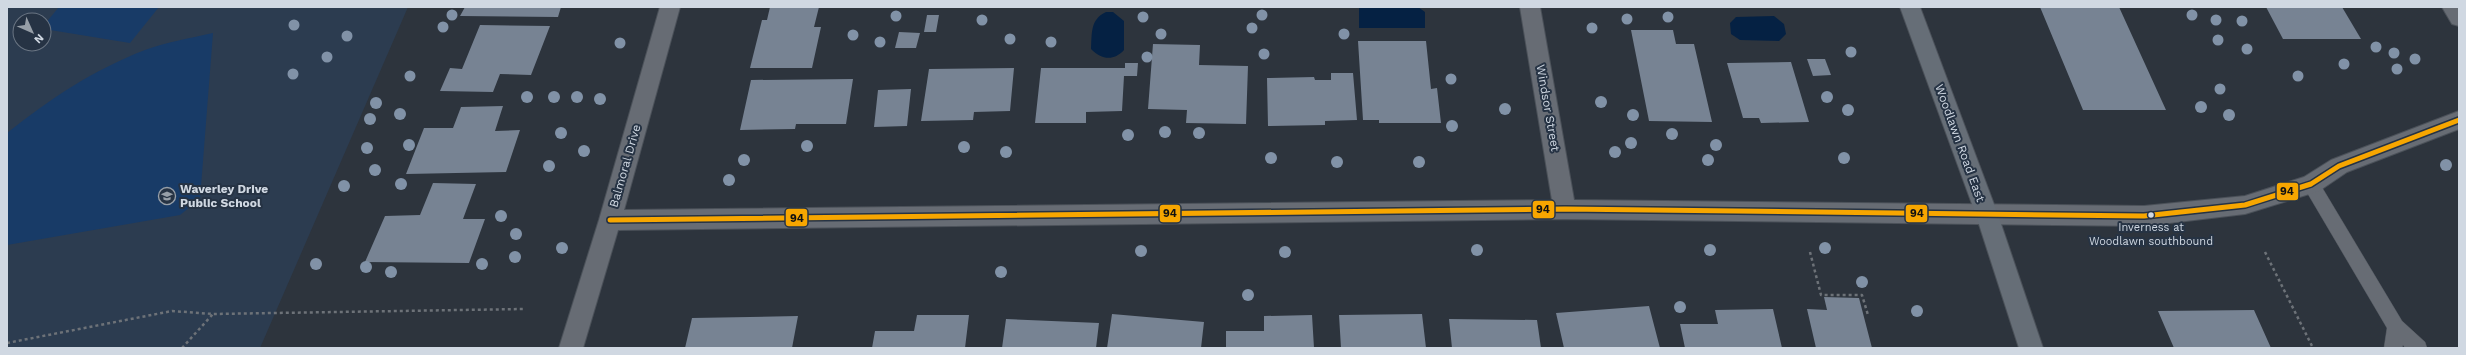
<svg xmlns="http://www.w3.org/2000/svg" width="2466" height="355" font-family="'Work Sans',sans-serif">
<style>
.built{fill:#2c3c50;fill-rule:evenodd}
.green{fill:#183b67}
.water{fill:#052143}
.building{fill:#778393}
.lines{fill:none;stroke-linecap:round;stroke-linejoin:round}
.lane-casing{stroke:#4b5159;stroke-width:1}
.street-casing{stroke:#4b5159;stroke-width:2}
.secondary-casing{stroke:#4b5159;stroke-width:2}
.path{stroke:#6d7278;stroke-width:2.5;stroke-dasharray:3 3;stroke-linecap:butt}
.lane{fill:#676c74;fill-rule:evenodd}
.street{fill:#676c74;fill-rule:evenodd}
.secondary{fill:#666e77;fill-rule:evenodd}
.bus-1-casing{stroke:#263344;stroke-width:8}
.bus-1{stroke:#f7a600;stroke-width:5}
.tree{fill:#8192a7}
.bus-dot{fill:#d0d8e2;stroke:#263344;stroke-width:1.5}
.labels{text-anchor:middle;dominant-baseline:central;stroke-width:4;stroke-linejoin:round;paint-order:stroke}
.bus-label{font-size:11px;fill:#d0d8e2;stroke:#263344}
.street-label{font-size:12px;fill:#d0d8e2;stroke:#263344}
.poi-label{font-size:12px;font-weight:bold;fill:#d0d8e2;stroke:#263344;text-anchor:start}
.line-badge{stroke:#263344;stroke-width:1.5}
.pale-badge-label{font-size:11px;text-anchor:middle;font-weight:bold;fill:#111}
</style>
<rect width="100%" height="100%" fill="#2d343d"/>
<path class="built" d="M7,7h401l-148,341h-253zM20,20h24v24h-24z"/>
<path class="green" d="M59,7h100l-29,36 -86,-14v-4z
M213,33l-13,166 -20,16 -173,30v-112c43,-34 86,-63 138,-83 21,-8 46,-12 68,-17z"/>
<path class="water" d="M1359,7h59l7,5v16h-66z
M1106,12h7l11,9v29c-11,12 -23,9 -33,-1 1,-15 -1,-30 15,-37z
M1774,16l10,8 2,10 -7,7 -39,-1 -9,-6 -1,-11 6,-6z"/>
<path class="building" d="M465,7h96l-3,10 -98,-1z
M770,7h49l-5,20h7l-9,41h-62l12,-48h5z
M2040,7h79l47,103h-83z
M2266,7h76l19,32h-78z
M927,15h12l-3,17h-12z
M480,25l70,1 -19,49 -31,-1 -7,18 -53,-1 10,-23 12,1z
M1631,30h42l3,14h18l18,78 -63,-1z
M899,32l21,1 -4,15h-21z
M1358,41h68l5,48 6,-1 4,35h-62v-3h-16z
M1153,44l47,1 -1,20 49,1 -2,58 -60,-1 1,-13 -39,-1z
M1807,59h18l6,16 -18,1z
M1791,62l18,60 -48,1 -2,-5h-16l-16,-55z
M1125,63h13l-1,13h-13l-2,35 -36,1v11h-51l6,-55h84z
M1014,68l-4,43 -36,1 -1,8 -52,1 8,-52z
M1331,73h22l4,47 -32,1v4l-57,1 -1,-48 47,-1 1,3h16z
M853,79l-7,45h-50l-1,5 -55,1 11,-50z
M911,89l-4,37 -33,1 4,-37z
M503,106l-8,25 25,-1 -14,42 -100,2 18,-46h29l8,-21z
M433,183l43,1 -13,35h22l-16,44 -104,-1 20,-46 35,-1z
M1824,297l35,1 13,50h-56l-9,-39 20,1z
M1649,306l11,42h-96l-8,-35z
M1773,309l9,39h-97l-5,-24h38l-3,-14z
M2254,310l17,38h-97l-16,-37z
M1112,314l92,8 -3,26h-94z
M1422,314l4,34h-85l-2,-33z
M917,315h52l-4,33h-93l3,-17h39z
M1312,315l2,33h-88v-17h38v-15z
M798,316l-6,32h-107l7,-30z
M1006,319l93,4 -3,25h-94z
M1449,319l88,1 4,28h-89z"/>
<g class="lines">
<g class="lane-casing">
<path id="lane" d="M2311,177l6,2 85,142 23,21 2,6h-22l-2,-3 -1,3h-18l3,-20 -85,-144 3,-5z"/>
</g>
<g class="street-casing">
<path id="street" d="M660,7h20l-56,203 928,-10 -32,-193h20l34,193 570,6 101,-10 59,-19 27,-17 128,-49v18l-112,43 -28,19 -74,23 -101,12 -579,-7 -947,11 -35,118h-24l40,-128z
M2442,7h17v19l-7,-2z"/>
</g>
<g class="secondary-casing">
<path id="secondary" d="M1900,7h20l78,208 45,133h-24l-43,-133z"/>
</g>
<path class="path" d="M1810,252l11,43h41l6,20
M2265,252l48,96
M7,343l165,-32 41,3 310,-5
M182,348l31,-34"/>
<use href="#lane" class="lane"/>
<use href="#street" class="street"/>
<use href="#secondary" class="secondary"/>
<g class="bus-1-casing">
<path id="bus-1" d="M610,220l955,-11 579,7 101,-11 66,-21 28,-18 120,-46"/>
</g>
<use href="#bus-1" class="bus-1"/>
</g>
<g class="tree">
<circle cx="452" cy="15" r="5.5"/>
<circle cx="1262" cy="15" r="5.5"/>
<circle cx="2192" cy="15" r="5.5"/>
<circle cx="896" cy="16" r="5.5"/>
<circle cx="1143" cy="17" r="5.5"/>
<circle cx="1668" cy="17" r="5.5"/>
<circle cx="1627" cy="19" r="5.5"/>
<circle cx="982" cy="20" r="5.5"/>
<circle cx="2216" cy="20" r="5.5"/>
<circle cx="2242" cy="21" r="5.5"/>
<circle cx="294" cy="25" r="5.5"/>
<circle cx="443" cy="27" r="5.5"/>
<circle cx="1252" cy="28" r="5.5"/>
<circle cx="1592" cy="28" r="5.5"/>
<circle cx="1161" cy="34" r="5.5"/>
<circle cx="1344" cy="34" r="5.5"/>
<circle cx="853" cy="35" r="5.5"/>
<circle cx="347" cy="36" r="5.5"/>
<circle cx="1010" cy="39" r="5.5"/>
<circle cx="2218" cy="40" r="5.5"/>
<circle cx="880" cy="42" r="5.5"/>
<circle cx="1051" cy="42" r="5.5"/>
<circle cx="620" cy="43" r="5.5"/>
<circle cx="2376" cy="47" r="5.5"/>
<circle cx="2247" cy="49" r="5.5"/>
<circle cx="1851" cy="52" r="5.5"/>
<circle cx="2394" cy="53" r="5.5"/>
<circle cx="1264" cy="54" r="5.5"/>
<circle cx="327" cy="57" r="5.5"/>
<circle cx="1147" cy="57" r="5.5"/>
<circle cx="2415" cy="59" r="5.5"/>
<circle cx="2344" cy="64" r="5.5"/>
<circle cx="2397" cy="69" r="5.5"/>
<circle cx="293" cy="74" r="5.5"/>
<circle cx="410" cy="76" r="5.5"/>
<circle cx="2298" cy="76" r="5.5"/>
<circle cx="1451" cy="79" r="5.5"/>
<circle cx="2220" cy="89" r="5.5"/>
<circle cx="527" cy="97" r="6"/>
<circle cx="554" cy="97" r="6"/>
<circle cx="577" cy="97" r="6"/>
<circle cx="1827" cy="97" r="6"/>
<circle cx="600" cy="99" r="6"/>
<circle cx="1601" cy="102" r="6"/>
<circle cx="376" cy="103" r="6"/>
<circle cx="2201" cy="107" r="6"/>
<circle cx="1505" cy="109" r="6"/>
<circle cx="1848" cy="110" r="6"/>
<circle cx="400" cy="114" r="6"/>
<circle cx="1633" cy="115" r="6"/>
<circle cx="2229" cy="115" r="6"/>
<circle cx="370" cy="119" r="6"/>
<circle cx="1452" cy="126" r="6"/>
<circle cx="1165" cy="132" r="6"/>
<circle cx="561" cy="133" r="6"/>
<circle cx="1199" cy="133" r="6"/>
<circle cx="1672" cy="134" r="6"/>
<circle cx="1128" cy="135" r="6"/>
<circle cx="1631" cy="143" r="6"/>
<circle cx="409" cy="145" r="6"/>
<circle cx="1716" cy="145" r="6"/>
<circle cx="807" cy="146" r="6"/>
<circle cx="964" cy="147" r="6"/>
<circle cx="367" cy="148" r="6"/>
<circle cx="584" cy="151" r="6"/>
<circle cx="1006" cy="152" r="6"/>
<circle cx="1615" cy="152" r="6"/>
<circle cx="1271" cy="158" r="6"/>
<circle cx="1844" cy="158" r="6"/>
<circle cx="744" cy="160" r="6"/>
<circle cx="1708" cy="160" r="6"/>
<circle cx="1337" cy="162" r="6"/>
<circle cx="1419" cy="162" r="6"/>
<circle cx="2446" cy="165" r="6"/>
<circle cx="549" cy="166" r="6"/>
<circle cx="375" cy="170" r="6"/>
<circle cx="729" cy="180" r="6"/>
<circle cx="401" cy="184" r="6"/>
<circle cx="344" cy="186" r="6"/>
<circle cx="501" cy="216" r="6"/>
<circle cx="516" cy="234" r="6"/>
<circle cx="562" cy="248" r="6"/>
<circle cx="1825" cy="248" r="6"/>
<circle cx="1477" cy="250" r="6"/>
<circle cx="1710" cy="250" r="6"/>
<circle cx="1141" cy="251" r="6"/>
<circle cx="1285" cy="252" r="6"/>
<circle cx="515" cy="257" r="6"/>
<circle cx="316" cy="264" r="6"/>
<circle cx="482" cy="264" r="6"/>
<circle cx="366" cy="267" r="6"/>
<circle cx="391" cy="272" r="6"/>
<circle cx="1001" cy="272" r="6"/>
<circle cx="1862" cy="282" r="6"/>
<circle cx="1248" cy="295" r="6"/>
<circle cx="1680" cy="307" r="6"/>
<circle cx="1917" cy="311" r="6"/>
</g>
<defs>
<g id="school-ring" transform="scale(0.9)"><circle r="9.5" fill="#263344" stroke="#979fa8" stroke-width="1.5"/><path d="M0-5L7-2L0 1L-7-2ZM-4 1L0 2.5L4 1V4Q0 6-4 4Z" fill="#979fa8"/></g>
</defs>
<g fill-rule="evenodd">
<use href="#school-ring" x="167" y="196"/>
</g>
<circle class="bus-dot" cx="2151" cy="215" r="3.5"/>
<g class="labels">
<g class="bus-label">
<text x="2151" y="227">Inverness at<tspan x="2151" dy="14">Woodlawn southbound</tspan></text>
</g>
<g class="street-label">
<text transform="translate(1548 108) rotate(80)">Windsor Street</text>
<text transform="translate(1960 143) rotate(70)">Woodlawn Road East</text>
<text transform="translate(625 166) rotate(-74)">Balmoral Drive</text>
</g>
<g class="poi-label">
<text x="180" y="189">Waverley Drive<tspan x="180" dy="14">Public School</tspan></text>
</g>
</g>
<g class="line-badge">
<rect x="2276" y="182" width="23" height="19" rx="4" fill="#f7a600"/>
<rect x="1532" y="200" width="23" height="19" rx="4" fill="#f7a600"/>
<rect x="1905" y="204" width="23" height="19" rx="4" fill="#f7a600"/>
<rect x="1159" y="204" width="22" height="19" rx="4" fill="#f7a600"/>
<rect x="785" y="208" width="23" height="19" rx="4" fill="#f7a600"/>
</g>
<g class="pale-badge-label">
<text x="2287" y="195">94</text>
<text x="1543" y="213">94</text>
<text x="1917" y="217">94</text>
<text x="1170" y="217">94</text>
<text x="797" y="222">94</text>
</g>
<rect width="2466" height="355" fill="none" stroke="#d0d8e2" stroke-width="16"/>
<g transform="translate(32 32) rotate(135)"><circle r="19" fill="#263344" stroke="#6a7583"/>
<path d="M0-3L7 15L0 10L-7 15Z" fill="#979fa8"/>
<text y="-6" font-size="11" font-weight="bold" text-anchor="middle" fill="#d0d8e2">N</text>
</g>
</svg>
